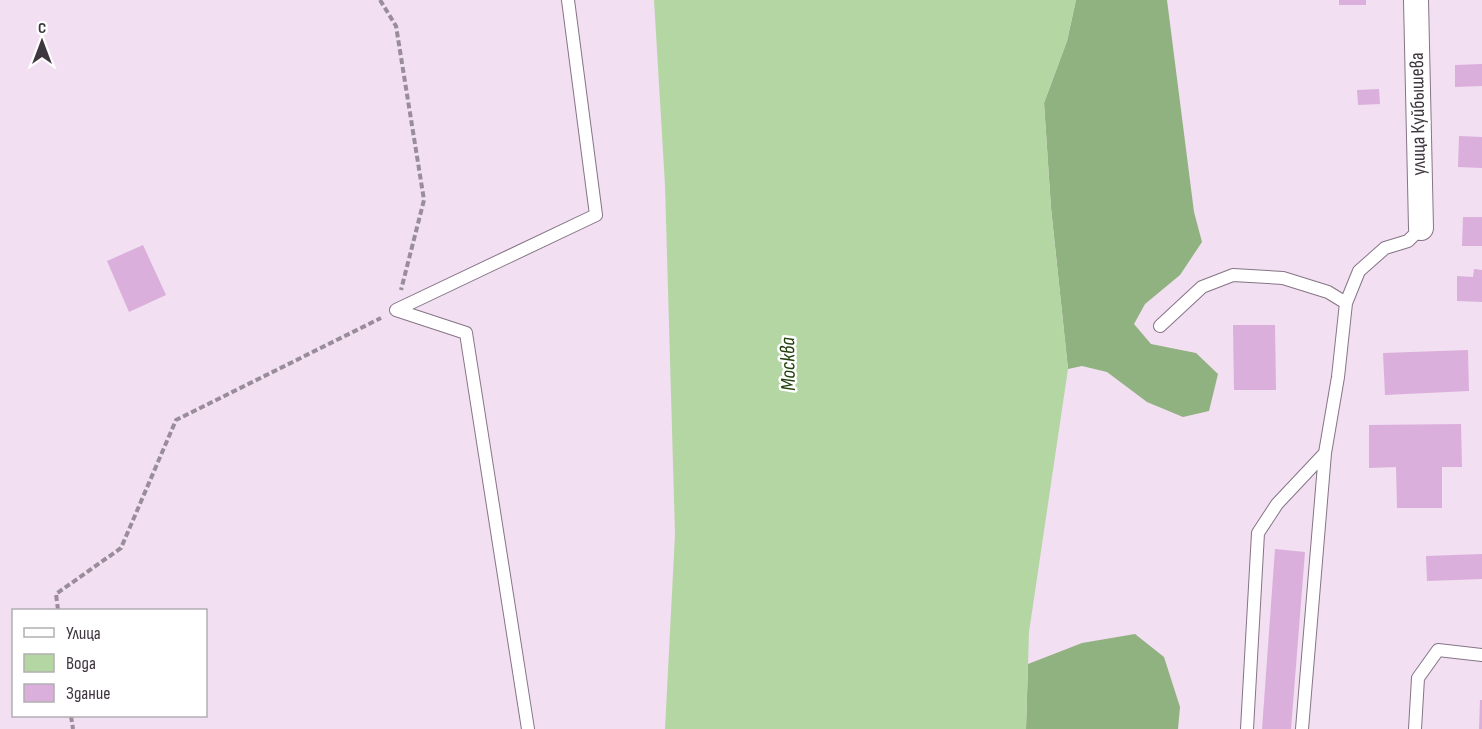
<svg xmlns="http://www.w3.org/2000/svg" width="1482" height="729" font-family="'Sofia Sans Condensed',sans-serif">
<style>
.forest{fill:#90b180}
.water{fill:#b4d6a3}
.building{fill:#dbafdb}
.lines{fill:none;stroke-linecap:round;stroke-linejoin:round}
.lane-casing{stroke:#857585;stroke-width:14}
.street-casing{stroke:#857585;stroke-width:26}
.path{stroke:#9a8d9a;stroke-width:4;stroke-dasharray:6 3;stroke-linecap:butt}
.lane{stroke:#fff;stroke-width:12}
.street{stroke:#fff;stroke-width:24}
.labels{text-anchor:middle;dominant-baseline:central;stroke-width:5;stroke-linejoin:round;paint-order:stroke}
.street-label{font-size:20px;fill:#3f373f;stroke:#fff}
.water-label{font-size:21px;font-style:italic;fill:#22410d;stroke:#fff}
</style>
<rect width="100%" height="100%" fill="#f2dff2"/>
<path class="forest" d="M1076,0h91l27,212 8,30 -22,33 -35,29 -11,20 17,20 45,9 22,21 -9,37 -26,6 -36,-15 -40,-30 -25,-6 -14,3 -17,-161 -7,-105 23,-62z
M1135,634l29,23 16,50 -2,22h-152l2,-65 54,-21z"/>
<path class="water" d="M654,0h422l-9,41 -23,62 7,105 17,161 -39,263 -3,97h-361l10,-195 -10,-349z"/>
<path class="building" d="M1339,0h27v5h-27z
M1482,64v22l-27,1v-22z
M1379,89l1,15 -22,1 -1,-15z
M1459,136l23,1v31l-24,-1z
M1463,217h19v29h-20z
M143,245l23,50 -37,17 -22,-51z
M1474,269l8,1v32l-25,-1v-25l16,1z
M1233,325h42l1,65h-42z
M1468,350l1,41 -84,4 -2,-42z
M1461,424l1,43h-20v41h-45l-1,-41 -27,1v-43z
M1275,549l30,3 -14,177h-29z
M1482,554v25l-55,2 -1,-25z
M1480,700h2v29h-3z"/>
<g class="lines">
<g class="lane-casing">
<path id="lane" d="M1160,326l42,-39 31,-12 50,3 45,14 18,11
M528,729l-62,-396 -70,-23 200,-95 -28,-215
M1247,729l11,-196 19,-29 48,-51 13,-76 8,-74 13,-32 26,-23 23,-7 13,-13
M1302,729l23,-276
M1415,729l3,-51 20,-28 44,5"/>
</g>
<g class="street-casing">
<path id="street" d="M1416,0l5,228"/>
</g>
<path class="path" d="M380,0l16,26 28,174 -23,90
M58,610l-2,-16 65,-46 55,-128 205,-102
M71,716l2,13"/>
<use href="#lane" class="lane"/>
<use href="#street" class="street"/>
</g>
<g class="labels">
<g class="street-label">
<text transform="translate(1418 114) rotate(-91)">улица Куйбышева</text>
</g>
<g class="water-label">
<text transform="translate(788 364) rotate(-91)">Москва</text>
</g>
</g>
<rect x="12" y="609" width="195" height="108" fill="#ffffff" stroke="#b2afb2" stroke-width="1.5"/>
<rect x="24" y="628" width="30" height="9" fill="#ffffff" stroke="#b2afb2" stroke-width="1.5"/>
<text x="66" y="639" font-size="18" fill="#3f373f">Улица</text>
<rect x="24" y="654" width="30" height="18" fill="#b4d6a3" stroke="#b2afb2" stroke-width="1.5"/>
<text x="66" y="669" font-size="18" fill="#3f373f">Вода</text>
<rect x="24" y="684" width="30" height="18" fill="#dbafdb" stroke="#b2afb2" stroke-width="1.5"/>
<text x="66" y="699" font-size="18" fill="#3f373f">Здание</text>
<g transform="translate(42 42)" stroke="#ffffff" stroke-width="4.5" paint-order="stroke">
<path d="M0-4.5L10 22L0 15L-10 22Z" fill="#3f373f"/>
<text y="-9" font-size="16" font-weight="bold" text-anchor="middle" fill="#3f373f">С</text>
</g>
</svg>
